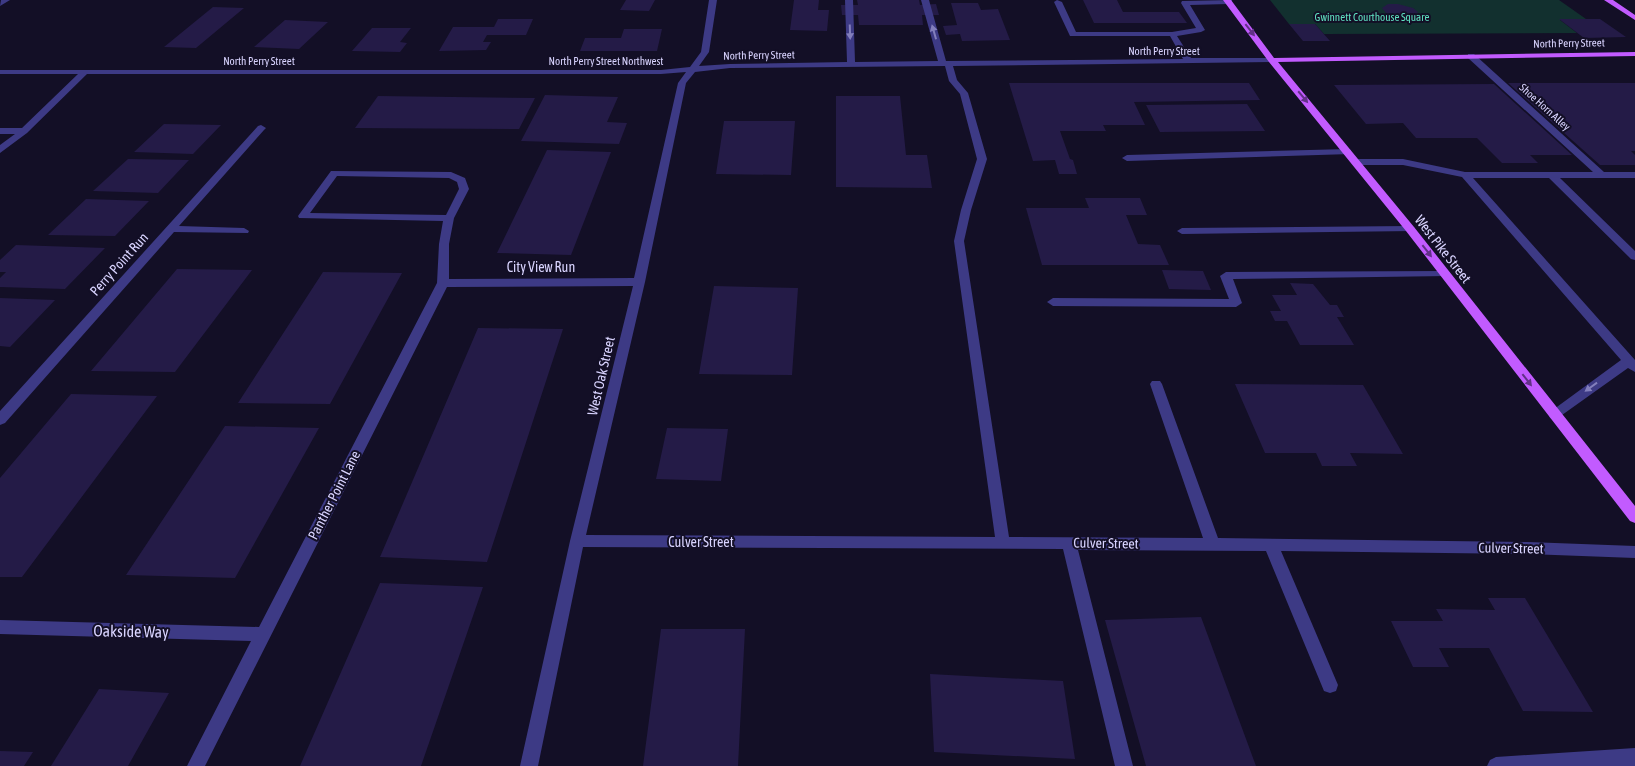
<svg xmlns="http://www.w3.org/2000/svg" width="1635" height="766" font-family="'Asap Condensed',sans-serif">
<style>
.green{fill:#12302f}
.building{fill:#241b47}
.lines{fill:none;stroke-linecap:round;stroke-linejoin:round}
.minor{fill:#3d3a85;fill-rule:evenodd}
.major{fill:#c25bff;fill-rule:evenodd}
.oneway{fill:#623188}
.oneway2{fill:#837fbc}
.labels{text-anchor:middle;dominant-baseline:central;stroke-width:4;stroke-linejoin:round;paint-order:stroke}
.far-park-label{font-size:11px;fill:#5fe0c0;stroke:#130f26}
.far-street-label{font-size:11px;fill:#d9d4ff;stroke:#130f26}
.street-label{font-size:14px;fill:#d9d4ff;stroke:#130f26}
.near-street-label{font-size:16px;fill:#d9d4ff;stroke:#130f26}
</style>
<rect width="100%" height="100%" fill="#130f26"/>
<path class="green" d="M1270,0h289l27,19 -26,1 17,13 -253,1 -9,-10h-26z"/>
<path class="building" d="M626,0h29l-6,11 -29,-1z
M794,0h25l-1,10h11l-2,21 -37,-1z
M857,0h62l1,5 16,-1 3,11h-17l1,10h-64l-1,-10h-16l-1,-10h17z
M1083,0h34l6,12h56l8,11h-93z
M951,3h27l3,7 17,-1 12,31 -48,1 -2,-7 -14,1 -3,-9 14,-1z
M1388,4h10l15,4 5,4 -5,5h-12l-15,-4 -4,-5z
M213,7l31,1 -48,40 -32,-1z
M498,19h35l-7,16h-39l-4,7h8l-5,8 -47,1 14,-24h41z
M1559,19h41l26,18 -42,1z
M285,20l43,2 -29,27 -45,-2z
M1289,24h26l15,17h-27z
M372,28h39l-11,14 7,1 -7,9 -48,-1z
M624,29h38l-5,22h-77l5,-13h36z
M1009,83h240l11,17 -126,2 11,23h-42l3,6h-46l10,28 3,1 4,14h-18l-4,-14 -22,1z
M1508,83h127v68h-4l4,4v10h-35z
M1494,84l78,71h-42l8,8h-36l-25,-25h-61l-13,-15 -37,1 -32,-39z
M545,95l73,2 -11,25 20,1 -8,21 -98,-3z
M378,96l157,2 -16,31 -164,-1z
M836,96h64l6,59h21l5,33 -96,-1z
M1247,104l18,27 -105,1 -14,-27z
M724,121h71l-4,54 -75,-1z
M164,124l57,1 -28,29 -59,-2z
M547,150l64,2 -40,103 -74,-2z
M128,159l61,1 -31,33 -65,-2z
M1085,198h55l7,17h-21l12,29 22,1 9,20h-127l-16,-57h63z
M86,199l63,2 -34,35 -67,-1z
M16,245l89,3 -40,41 -65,-2v-9l6,-6h-6v-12z
M177,269l75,1 -77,102 -84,-1z
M1162,270l41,1 8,19 -42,-1z
M323,272l79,1 -72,131 -92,-1z
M1290,283l23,1 17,21h7l7,12h-7l17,28h-54l-13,-24h-12l-5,-10h11l-9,-16h25z
M714,286l84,2 -6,87 -93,-1z
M0,298l55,2 -45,47 -10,-1z
M478,328l85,1 -76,233 -107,-5z
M1235,384l128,1 40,69 -53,-1 7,13h-35l-6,-13h-51z
M71,394l86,2 -135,181h-22v-99z
M225,426l94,2 -84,150 -109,-3z
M667,428l61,1 -7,52 -65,-2z
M380,583l103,4 -62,179h-121z
M1488,598h37l68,114 -70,-1 -34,-63h-50l10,19h-36l-22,-46h52l-7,-12 59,1z
M1201,617l55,149h-110l-41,-146z
M661,629h84l-7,137h-95z
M930,674l133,7 12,78 -141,-7z
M99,689l70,4 -41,73h-77z
M0,751l33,1 -9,14h-24z"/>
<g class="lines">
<path class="minor" d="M10,0l-10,6 1,-6z
M709,0h8l-8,52 -10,14 31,-2 117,-2 -2,-62h8l2,62 83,-1 -17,-61h8l17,61 237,-2 -13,-23h-100l-16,-34 3,-2 5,2 14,30h96l24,-4 -15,-25 1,-2 50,-1v4h-3l-39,1 15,25 -4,2 -24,4 14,22h81l4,2 -4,2 -319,4 4,14 11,13 19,66 -16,51 -7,31 45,296 194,1 -53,-154 2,-3h8l2,3 56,154 310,4 107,4v12l-107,-4 -247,-3 57,134 -2,6 -6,2 -6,-2 -58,-140 -188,-1 55,216h-18l-52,-217 -480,-2 -45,219h-18l50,-225 63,-255 -186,1 -242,479h-18l64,-125 -251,-7v-14l259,7 178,-344 2,-39 4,-23 -144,-3 -1,-2 33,-45 120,1 14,6 4,11 -15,29 -5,26v35l185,-1 44,-195 8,-11 -25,2h-574l-60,59 -27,20v-8l15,-11h-15v-6h22l56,-54h-78v-4h661l29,-3 11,-15zM945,66l4,15 11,13 17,65 -16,51 -7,31 41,296 -409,-2 59,-253 41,-199 9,-11 35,-4zM337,176l112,2 8,4 2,7 -13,26 -136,-2z
M1468,54h6l130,118h31v6h-75l75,73v9l-4,-1 -82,-81h-76l162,182v12l-7,-4 -73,52 -5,-2 -1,-3 1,-3 71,-52 -159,-183 -59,-12h-47l-5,-3 5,-3h47l62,13h128l-125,-114z
M261,125l5,3 -2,2 -85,96 65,2 5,3 -1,2 -74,-1 -169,191 -5,2v-14l258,-285z
M1348,149l3,1v4l-224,7 -5,-3 5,-3z
M1410,226l4,1 1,2 -1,2 -232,3 -5,-3 5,-3z
M1444,271l4,1 2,2 -2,2 -215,3 9,24 -6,4 -183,-1 -6,-4 6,-4 176,1 -9,-23 6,-4z
M1635,748v18h-148l3,-6 6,-3z"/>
<path class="major" d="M1223,0h8l43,58 361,-6v4l-357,6 136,165 221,279v17l-5,-2 -224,-290 -137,-169z
M1604,0h9l22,15v5z"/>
</g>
<defs><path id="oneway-solid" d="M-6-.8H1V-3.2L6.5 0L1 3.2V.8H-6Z" transform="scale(1.25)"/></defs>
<g class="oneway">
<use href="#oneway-solid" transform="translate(1250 30) rotate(52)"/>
<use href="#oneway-solid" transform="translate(1303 97) rotate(50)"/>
<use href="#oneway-solid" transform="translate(1427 251) rotate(52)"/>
<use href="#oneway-solid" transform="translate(1527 380) rotate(52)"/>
</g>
<g class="oneway2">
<use href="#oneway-solid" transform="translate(850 32) rotate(88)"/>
<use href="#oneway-solid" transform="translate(934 32) rotate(-106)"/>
<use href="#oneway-solid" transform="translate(1591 387) rotate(144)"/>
</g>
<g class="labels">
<g class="far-park-label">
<text x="1372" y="17">Gwinnett Courthouse Square</text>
</g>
<g class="far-street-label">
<text transform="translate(1569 43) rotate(-1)">North Perry Street</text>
<text x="1164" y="51">North Perry Street</text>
<text transform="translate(759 55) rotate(-1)">North Perry Street</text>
<text x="259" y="61">North Perry Street</text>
<text x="606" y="61">North Perry Street Northwest</text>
<text transform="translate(1545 107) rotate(42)">Shoe Horn Alley</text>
</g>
<g class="street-label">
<text transform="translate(1443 249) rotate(52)">West Pike Street</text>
<text transform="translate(119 264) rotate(-48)">Perry Point Run</text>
<text x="541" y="267">City View Run</text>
<text transform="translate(601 376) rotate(-77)">West Oak Street</text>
<text transform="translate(334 495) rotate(-63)">Panther Point Lane</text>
<text x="701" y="542">Culver Street</text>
<text transform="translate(1106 543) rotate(1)">Culver Street</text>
<text transform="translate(1511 548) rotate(1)">Culver Street</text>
</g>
<g class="near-street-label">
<text transform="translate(131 631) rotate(1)">Oakside Way</text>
</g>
</g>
</svg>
